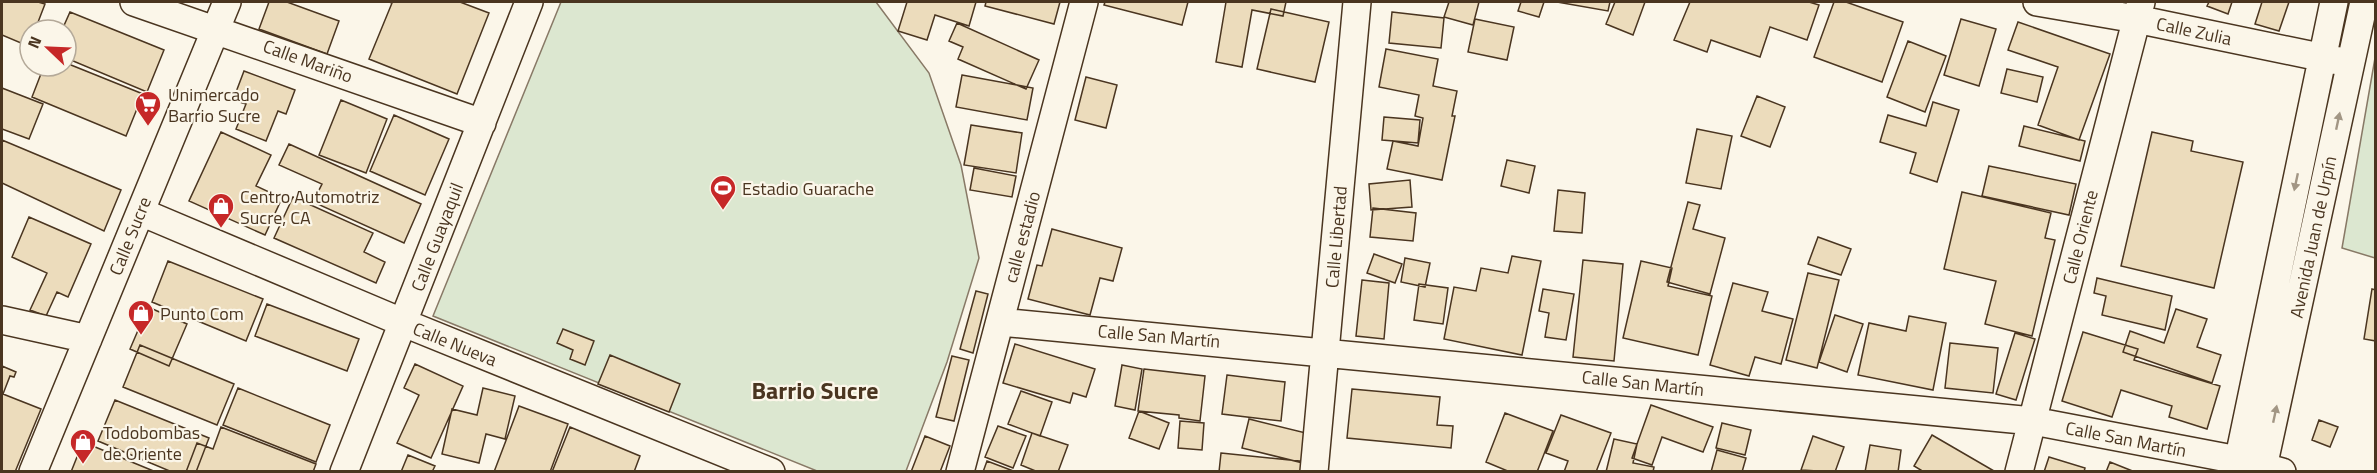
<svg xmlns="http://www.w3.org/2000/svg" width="2377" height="473" font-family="'Titillium Web',sans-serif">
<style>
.green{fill:#dce7d0;stroke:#887966;stroke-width:1.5}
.building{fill:#ecdcbc;stroke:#4a3520;stroke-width:1.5}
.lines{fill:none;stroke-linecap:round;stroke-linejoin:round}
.minor-casing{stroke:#4a3520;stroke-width:30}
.minor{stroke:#fbf6e9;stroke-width:27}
.oneway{fill:#a29684}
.labels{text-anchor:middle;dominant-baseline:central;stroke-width:4.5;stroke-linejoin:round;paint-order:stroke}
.street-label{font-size:18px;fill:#4a3520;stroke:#fbf6e9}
.poi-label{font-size:18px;fill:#4a3520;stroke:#fbf6e9;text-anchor:start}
.district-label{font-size:24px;font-weight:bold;fill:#4a3520;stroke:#fbf6e9}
</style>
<rect width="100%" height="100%" fill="#fbf6e9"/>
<path class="green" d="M561,2h315l53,71 32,92 18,93 -32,104 -41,109h-89l-384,-155z
M2375,58v200l-33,-10z"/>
<path class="building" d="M2,2h36l7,2 -10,26h-5l-2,16 -26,-11z
M269,2h18l52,19 -12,33 -68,-25z
M389,2h71l29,11 -32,81 -88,-35 23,-56z
M907,2h69l-7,24 -34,-11 -8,25 -29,-9z
M986,2h74l-6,22 -69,-18z
M1105,2h83l-6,23 -78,-20z
M1226,2h60l-3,14 -31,-6 -10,57 -26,-5z
M1449,2h30l-6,23 -29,-8z
M1521,2h23l-5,15 -21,-6z
M1557,2h53l-2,9z
M1615,2h30l-12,33 -27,-11z
M1690,2h119l10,3 -12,35 -37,-13 -10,30 -49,-17 -4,12 -33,-12z
M1834,2h12l57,20 -21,60 -68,-25z
M2209,2h23l-4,12 -21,-8z
M2262,2h27l-10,29 -24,-7z
M1271,9l58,13 -14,60 -58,-13z
M70,12l94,38 -17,42 -81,-34v-28h-4z
M1392,12l52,6 -3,30 -52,-5z
M1475,19l39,8 -7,33 -39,-8z
M1961,19l35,10 -17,57 -35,-11z
M2018,22l92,32 -31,86 -41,-15 20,-58 -50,-17z
M957,23l82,37 -13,29 -68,-30 5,-12 -14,-6z
M1908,41l38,15 -21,56 -38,-15z
M1386,49l52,10 -5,27 24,5 -5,25h3l-13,64 -55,-11 6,-28 25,5 5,-28 -8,-2 4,-21 -40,-8z
M66,63l77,31 -17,42 -94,-39 12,-31h22z
M2007,69l36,8 -6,25 -36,-9z
M244,71l51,19 -9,24 -8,-3 -12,30 -30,-12 10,-25 -13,-4z
M962,75l71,13 -6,32 -71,-13z
M1086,77l31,8 -11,43 -31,-8z
M2,88l41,16 -14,35 -27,-10z
M1757,96l28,11 -15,40 -29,-11z
M341,100l46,19 -21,54 -47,-18z
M1933,102l26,8 -22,72 -27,-9 6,-20 -36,-11 8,-27 38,11z
M394,115l55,24 -24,56 -55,-24z
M1384,117l36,3 -2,23 -36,-3z
M971,125l51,8 -6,40 -52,-8z
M2024,126l61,15 -5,20 -61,-15z
M1697,129l35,7 -11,53 -35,-6z
M221,132l50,23 -15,31 26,12 -17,37 -76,-34z
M2152,132l41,9 -2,10 52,11 -29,126 -93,-22z
M2,140l119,50 -17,41 -102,-48z
M289,144l132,60 -17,39 -91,-41 9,-18 -43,-19z
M1507,160l28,6 -6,27 -28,-7z
M1989,166l87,18 -7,31 -87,-19z
M974,168l42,8 -4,21 -42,-7z
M1410,180l2,27 -41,3 -2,-26z
M1558,190l27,3 -3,40 -28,-2z
M1962,192l89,21 -6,25 10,2 -23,96 -47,-12 11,-43 -52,-12z
M293,197l80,36 -9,19 21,10 -9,21 -102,-45z
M1688,202l12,3 -7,24 32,9 -15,56 -43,-12z
M1373,208l43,5 -3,28 -43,-4z
M29,217l62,27 -23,53 -11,-5 -11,24 -16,-6 17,-37 -35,-16z
M1052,229l70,19 -9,33 -13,-3 -10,37 -62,-16 9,-34 5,1z
M1818,237l33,12 -10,26 -33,-11z
M1374,254l28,10 -7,19 -28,-10z
M1512,256l29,5 -19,94 -78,-16 10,-52 22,4 5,-23 27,5z
M1405,258l25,5 -5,24 -24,-5z
M1583,260l40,4 -9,97 -41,-4z
M168,261l95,38 -17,42 -94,-39z
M1641,261l31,7 -4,18 44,10 -14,59 -75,-17z
M1808,273l31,7 -22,88 -31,-8z
M2097,278l75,18 -7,34 -63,-15 4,-19 -12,-3z
M1362,280l27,3 -5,56 -28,-3z
M1733,283l35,9 -6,19 31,8 -12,45 -26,-7 -6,19 -39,-11z
M1419,284l29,4 -5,36 -29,-4z
M1543,289l31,5 -8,46 -21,-3 4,-24 -10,-2z
M2372,289l4,1v51l-12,-2z
M976,291l12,3 -15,59 -13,-4z
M267,304l92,35 -12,32 -92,-35z
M148,307l39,17 -18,42 -39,-17z
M2176,309l31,10 -10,28 24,8 -9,28 -89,-31 7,-21 34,12z
M1835,315l28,9 -16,48 -28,-10z
M1909,316l37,7 -13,67 -75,-15 11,-52 37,8z
M563,329l31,12 -9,24 -15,-6 3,-9 -16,-7z
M2083,332l55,17 -4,11 86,26 -13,43 -38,-12 3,-11 -51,-16 -9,27 -50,-16z
M2015,333l20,6 -19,61 -20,-6z
M1950,343l48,5 -5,45 -48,-5z
M1015,344l80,25 -9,28 -13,-4 -3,10 -67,-20z
M140,345l94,39 -17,41 -94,-38z
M610,355l70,29 -11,28 -71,-28z
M952,356l17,4 -15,61 -18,-4z
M415,364l48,22 -32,72 -34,-15 22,-48 -15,-7z
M1122,365l20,4 -7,41 -20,-4z
M2,366l14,6 -2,5 -4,-1 -7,18 38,15 -26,63h-13z
M1144,369l61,7 -5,45 -21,-3v-3l-41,-4z
M1227,375l58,7 -4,39 -59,-7z
M238,388l92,37 -14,37 -93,-37z
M483,388l32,8 -10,43 -19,-5 -7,29 -37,-9 10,-45 25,6z
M1352,389l88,8 -3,28 16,1 -2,22 -104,-10z
M1021,391l31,11 -12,34 -32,-12z
M115,400l94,38 -13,34h-24l-74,-31z
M1651,405l62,22 -10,25 -41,-15 -10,28 -20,-7z
M519,406l49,18 -18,48h-56z
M1139,411l30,12 -10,26 -30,-11z
M1505,413l48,18 -16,41h-27l-24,-10z
M1561,415l50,18 -15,39h-32l4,-11 -22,-8z
M1249,419l61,15 -7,29 -61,-15z
M2319,420l19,7 -8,20 -18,-7z
M1180,421l24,2 -2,27 -24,-2z
M1722,423l29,7 -6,25 -29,-7z
M998,426l28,10 -13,32 -28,-11z
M221,427l95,37 -3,8h-127l11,-29 16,6z
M570,427l70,29 -6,16h-82z
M1032,433l36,12 -10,27h-20l-17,-7z
M1932,435l62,36v1h-70l-10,-6z
M925,436l25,10 -10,26h-29z
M1813,436l31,11 -9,25 -34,-2z
M1614,439l23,5 -4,19 21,4 -1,5h-47z
M83,442l73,30h-85z
M1870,445l31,5 -3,22h-33z
M1717,450l29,8 -4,14h-31z
M1221,453l88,9 -1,10h-89z
M408,455l27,11 -3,6h-31z
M2049,457l36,11 -1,4h-40z
M987,461l29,11h-33z
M2110,462l25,10h-29z"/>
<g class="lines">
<g class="minor-casing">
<path id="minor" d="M134,2l348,121
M2037,2l99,17 203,42
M141,212l263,111 367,149
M2,320l86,19
M1000,322l1033,99 205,39 44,12
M33,472l194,-470
M344,472l185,-470
M960,472l124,-470
M1314,472l43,-470
M2019,472l122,-470
M2236,472l98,-470
M2262,472l102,-470"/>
</g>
<use href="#minor" class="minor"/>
</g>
<defs><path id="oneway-solid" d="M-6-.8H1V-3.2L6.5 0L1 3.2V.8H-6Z" transform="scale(1.5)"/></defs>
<g class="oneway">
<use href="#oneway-solid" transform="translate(2338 121) rotate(-78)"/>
<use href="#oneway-solid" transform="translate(2296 182) rotate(102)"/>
<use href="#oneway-solid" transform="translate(2275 414) rotate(-78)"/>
</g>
<defs>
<g id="supermarket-pin" transform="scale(1.35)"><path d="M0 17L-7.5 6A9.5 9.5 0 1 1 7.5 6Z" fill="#c62828" stroke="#fbf6e9"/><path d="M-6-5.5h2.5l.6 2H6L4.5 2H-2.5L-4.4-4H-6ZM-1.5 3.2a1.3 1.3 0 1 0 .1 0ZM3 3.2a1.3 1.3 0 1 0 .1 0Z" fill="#fff"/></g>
<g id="stadium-pin" transform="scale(1.35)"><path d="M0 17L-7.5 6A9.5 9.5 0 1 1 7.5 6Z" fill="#c62828" stroke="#fbf6e9"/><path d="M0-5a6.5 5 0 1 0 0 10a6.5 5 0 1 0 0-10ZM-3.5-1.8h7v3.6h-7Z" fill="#fff"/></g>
<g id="shop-pin" transform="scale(1.35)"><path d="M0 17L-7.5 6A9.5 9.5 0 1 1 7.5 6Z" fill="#c62828" stroke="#fbf6e9"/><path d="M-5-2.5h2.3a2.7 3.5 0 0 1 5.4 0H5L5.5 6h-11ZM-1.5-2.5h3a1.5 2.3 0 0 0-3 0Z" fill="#fff"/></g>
</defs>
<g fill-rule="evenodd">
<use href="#supermarket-pin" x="148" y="104"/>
<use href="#stadium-pin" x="723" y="188"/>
<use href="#shop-pin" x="221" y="206"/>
<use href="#shop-pin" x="141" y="313"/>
<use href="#shop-pin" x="83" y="442"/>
</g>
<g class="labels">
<g class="street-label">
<text transform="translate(2194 31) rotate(12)">Calle Zulia</text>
<text transform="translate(308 61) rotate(20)">Calle Mariño</text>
<text transform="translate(130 236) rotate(-68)">Calle Sucre</text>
<text transform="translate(437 237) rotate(-69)">Calle Guayaquil</text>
<text transform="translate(1022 237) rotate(-75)">calle estadio</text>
<text transform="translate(1336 237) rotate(-85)">Calle Libertad</text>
<text transform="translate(2080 237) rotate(-76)">Calle Oriente</text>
<text transform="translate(2313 237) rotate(-78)">Avenida Juan de Urpín</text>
<text transform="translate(1159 336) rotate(5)">Calle San Martín</text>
<text transform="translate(455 344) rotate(22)">Calle Nueva</text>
<text transform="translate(1643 383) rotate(6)">Calle San Martín</text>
<text transform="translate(2126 439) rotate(11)">Calle San Martín</text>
</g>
<g class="poi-label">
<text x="168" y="94">Unimercado<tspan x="168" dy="21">Barrio Sucre</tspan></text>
<text x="742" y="188">Estadio Guarache</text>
<text x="240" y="196">Centro Automotriz<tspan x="240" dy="21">Sucre, CA</tspan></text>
<text x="160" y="313">Punto Com</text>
<text x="103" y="432">Todobombas<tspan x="103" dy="21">de Oriente</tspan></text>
</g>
<g class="district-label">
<text x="815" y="390">Barrio Sucre</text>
</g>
</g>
<rect width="2377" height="473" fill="none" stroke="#4a3520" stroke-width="6"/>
<g transform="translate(48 48) rotate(293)"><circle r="28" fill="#fbf6e9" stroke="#b4a999" stroke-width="1.5"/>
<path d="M0-4.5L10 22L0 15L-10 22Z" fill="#c62828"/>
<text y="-9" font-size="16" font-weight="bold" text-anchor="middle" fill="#4a3520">N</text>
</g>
</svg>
